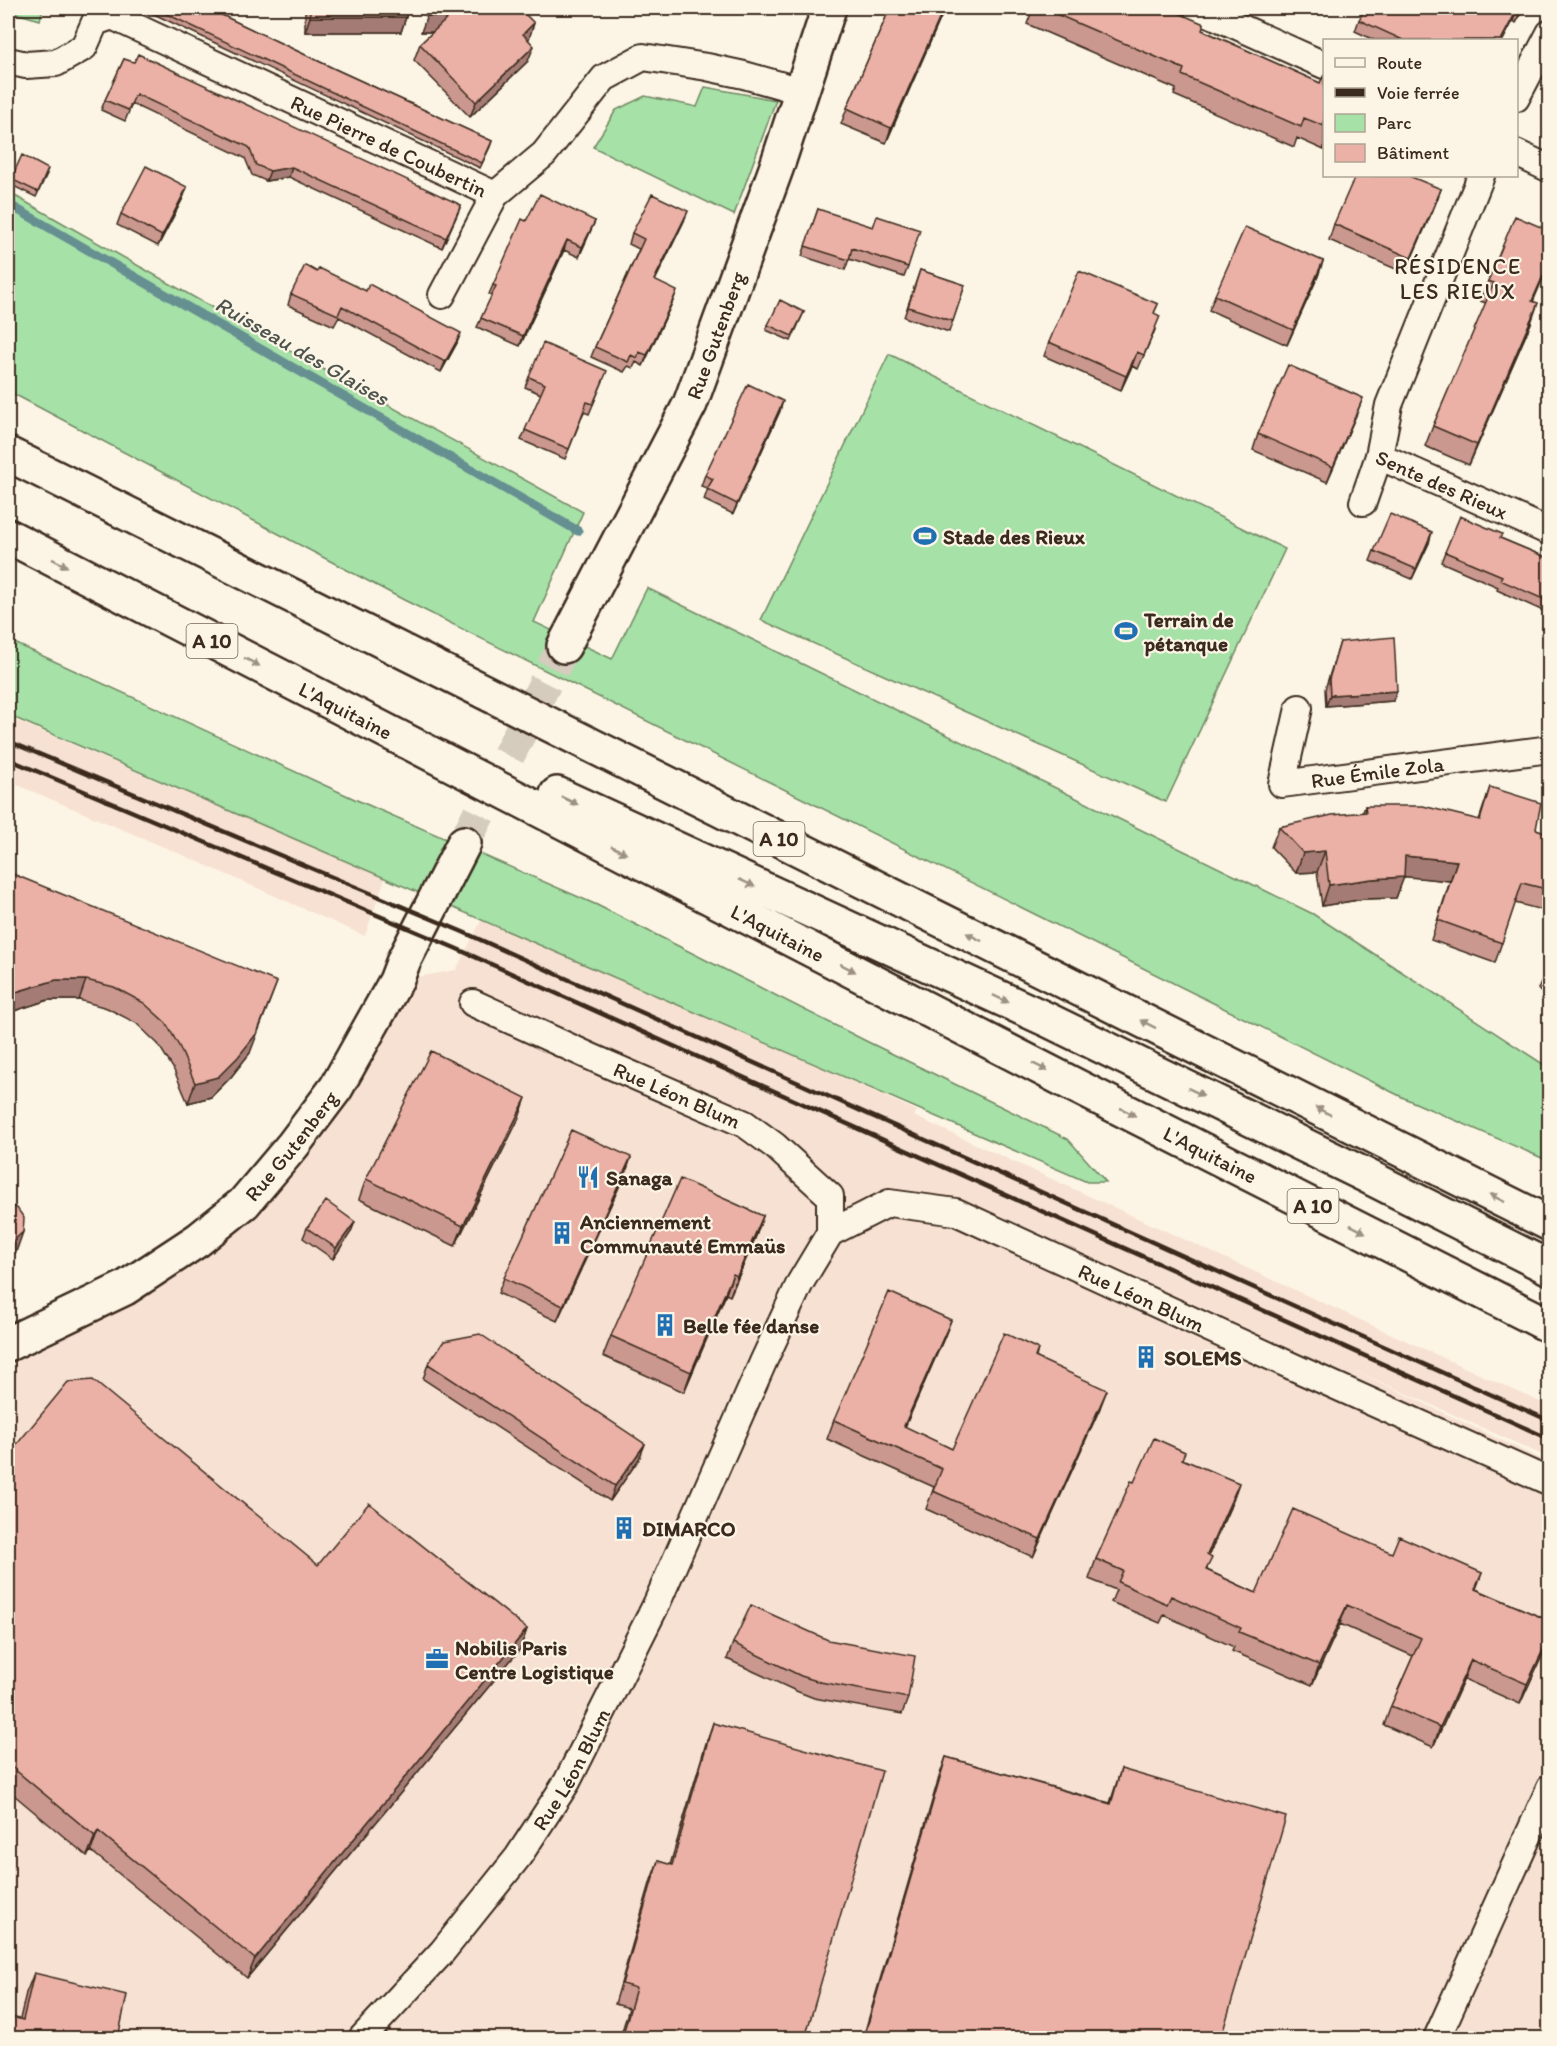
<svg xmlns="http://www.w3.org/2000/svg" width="1557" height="2046" font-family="Itim,sans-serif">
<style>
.built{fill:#f7e1d2}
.green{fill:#a6e1a7;stroke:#708662;stroke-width:1.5}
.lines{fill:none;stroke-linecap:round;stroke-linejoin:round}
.stream{stroke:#668f91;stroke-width:9}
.secondary-tunnel{stroke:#d5ccbd;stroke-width:33;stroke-dasharray:33 16;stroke-linecap:butt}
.street-casing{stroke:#3b2a1e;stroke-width:30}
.secondary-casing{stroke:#3b2a1e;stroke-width:38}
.highway-casing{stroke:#3b2a1e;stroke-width:38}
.street{stroke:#fcf5e5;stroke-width:26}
.secondary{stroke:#fcf5e5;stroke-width:33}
.highway{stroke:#fcf5e5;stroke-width:33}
.rail{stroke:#3b2a1e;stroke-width:4.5}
.wall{fill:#ca988f;stroke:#3b2a1e;stroke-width:1.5}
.shaded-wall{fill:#a47c74;stroke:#3b2a1e;stroke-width:1.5}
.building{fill:#ebb1a6;stroke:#3b2a1e;stroke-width:1.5}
.oneway{fill:#9c9082}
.labels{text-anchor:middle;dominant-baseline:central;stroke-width:4.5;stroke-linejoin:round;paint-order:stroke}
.shield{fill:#fcf5e5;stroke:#75675a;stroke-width:1.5}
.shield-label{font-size:20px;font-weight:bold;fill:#3b2a1e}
.street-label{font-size:21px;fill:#3b2a1e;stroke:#fcf5e5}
.poi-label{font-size:21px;font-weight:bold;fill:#3b2a1e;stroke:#fcf5e5;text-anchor:start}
.neighbourhood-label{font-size:22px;letter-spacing:1.5px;fill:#3b2a1e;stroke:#fcf5e5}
.water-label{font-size:22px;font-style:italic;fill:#4d544e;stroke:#fcf5e5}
</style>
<rect width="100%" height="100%" fill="#fcf5e5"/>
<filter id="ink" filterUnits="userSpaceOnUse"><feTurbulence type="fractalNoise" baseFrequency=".0167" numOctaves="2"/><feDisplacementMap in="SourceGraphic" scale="12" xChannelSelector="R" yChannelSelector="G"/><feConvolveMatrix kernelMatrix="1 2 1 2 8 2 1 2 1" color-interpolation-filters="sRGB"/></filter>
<g filter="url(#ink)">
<path class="built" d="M8,717l377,161 -20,58 -180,-80 -177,-75z
M483,917l216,95 218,99 -3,5 635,290v52l-203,-92 203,97v575h-1541v-694l236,-141 152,-222 60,-11z"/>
<path class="green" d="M8,8h35l-3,12 -32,-9z
M705,87l71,13 -42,115 -141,-68 23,-37 29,-14 52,11z
M8,192l251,142 324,178 -49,110 78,37 35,-71 666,326 236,154v93l-145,-63 -1000,-498 -396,-209z
M889,354l396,195 -119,253 -405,-182z
M8,640l351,161 238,104 271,137 200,97 38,43h-19l-1079,-467z"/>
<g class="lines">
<path class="stream" d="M8,204l570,327"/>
<path class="secondary-tunnel" d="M464,843l100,-197"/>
<g class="street-casing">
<g id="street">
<path id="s1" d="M111,8l1,8 383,179 49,-41 60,-76 39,-21 64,10 37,8 57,16"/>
<path d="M1197,8l127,57"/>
<path d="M8,61l18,4 30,-2 28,-16 11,-25 17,-6"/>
<path d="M1516,98l34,-65"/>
<path d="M1516,153l34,16"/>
<path d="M442,295l53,-100"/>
<path id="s2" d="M1379,456l171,76"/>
<path d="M1363,502l16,-46 10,-51 92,-229"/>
<path id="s3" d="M1299,708l-17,76 268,-35"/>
<path id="s4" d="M473,1003l118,54 154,67 30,22 55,50v37"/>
<path id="s5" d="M362,2038l80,-86 76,-95 49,-75 89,-177 108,-245 36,-77 30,-50 59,-30 67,9 342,157 252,113"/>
<path d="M1437,2038l113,-250"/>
</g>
</g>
<g class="secondary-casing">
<g id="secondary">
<path id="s6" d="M564,646l126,-242 87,-238 52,-158"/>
<path id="s7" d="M8,1344l117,-56 73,-48 46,-37 49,-58 43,-57 60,-107 8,-21 60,-117"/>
</g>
</g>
<g class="highway-casing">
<g id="highway">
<path d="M8,454l1542,770"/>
<path id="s8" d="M8,536l1068,550 474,240"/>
<path d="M557,794l491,226 317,155 185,93"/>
</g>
</g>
<use href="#street" class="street"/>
<use href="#secondary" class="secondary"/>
<use href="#highway" class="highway"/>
<path class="rail" d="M8,741l455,191 1087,489
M8,759l447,189 1095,491"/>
</g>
<path class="wall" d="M141,8h66l128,61 157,72 -2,6 -10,21z
M305,8h101v9l-5,15h-96z
M890,8h55l-59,135 -45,-19 6,-16z
M1033,8h134l35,22 118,53 4,-8v75l-27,-12 -3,9 -120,-52 2,-6 -149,-65z
M1524,8l-8,15 -3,-2 -10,19h-129l-19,-9 4,-11z
M534,23l-6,17v21l-58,56 -56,-57 6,-16 13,-12h-12z
M124,59l337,146 -4,10 -15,33 -153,-71 -23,4 -14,-6 -7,-17 -113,-54 -7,17 -24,-11 4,-10z
M47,174l-11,23 -27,-13 2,-5z
M187,187l-4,11 -25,48 -41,-21 4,-11z
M1441,189l-6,16 -30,68 -76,-33 5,-16z
M818,209l90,58 -4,10 -55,-18 -4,11 -43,-14z
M526,221h69l-16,36 -15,-7 -44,96 -43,-19 15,-32 -3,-1 4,-9z
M684,221l-29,60 18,20 -30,65 -7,-4 -3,6 -5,-2 -4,6 -33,-15 4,-10 44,-98 -10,-5 3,-11z
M1550,231v44l-5,-2 -12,28 -2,22 -62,142 -44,-19 8,-20 53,-123 -6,-2 8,-20z
M1323,261l-5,15 -31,69 -78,-35 6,-15z
M920,270l45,15 -16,47 -45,-15z
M317,272l49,19 91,52 -16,29 -102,-55 -5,9 -46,-21 3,-11z
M1158,304l-4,9 1,17 -17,39 -6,-3 -11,24 -77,-34 5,-14z
M804,312l-13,29 -25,-11 2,-5z
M529,377l74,4 -14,33 -5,-2 -19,47 -44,-19 20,-46 -16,-7z
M780,411l-47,103 -29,-14 4,-12 -7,-2 4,-11z
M1357,413l-30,69 -74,-32 5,-16z
M1500,538l50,21v55l-53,-24 1,-3 -57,-25 4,-10z
M1429,543l-17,36 -42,-18 4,-10z
M1340,642l57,49 -4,10 -67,5 -1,-17z
M1490,787l46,42 14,5v78l-35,-9 -20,60 -64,-23 19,-59 -46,-5 -8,22 -32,1 -42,7 -5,-34 -21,1 -25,-26 8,-20 84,-15 2,-6 114,14z
M8,872l242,181 -19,24 -20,20 -23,6 -15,-35 -15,-24 -22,-21 -29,-15 -28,-8h-31l-40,13z
M1550,966v37l-12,-14 8,-20z
M519,1118l-64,128 -96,-47 7,-20z
M631,1157l-5,15 -69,149 -59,-28 6,-15z
M763,1216l-7,20 -26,60 -4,-2 -42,98 -81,-36 8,-20z
M307,1228l44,4 -18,27 -30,-21z
M951,1320l-7,18 -39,89 47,22 86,-100 -2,8 64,51 -67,149 -107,-48 8,-22 -107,-48 7,-19z
M428,1364l217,80 -6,15 -29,42 -187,-122z
M8,1453l310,112 209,64 -7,20 -273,329 -156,-127 -4,5 -79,-66z
M1182,1459l50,44 -24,53 -1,14 49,23 136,-40 90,20 -6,16 74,32v17l-30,66 -56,-25 -31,68 -49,-22 7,-19 22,-50 -73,-32 -28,61 -80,-34 2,-4 -70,-32 -4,8 -49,-21 5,-12 -27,-11 7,-20 38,-77z
M733,1643l175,55 -6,16 -88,-16 -18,-7 -69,-32z
M713,1723l92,315h-185l9,-30 -14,-4 36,-124 7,-19 12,4 36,-122z
M946,1757l164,46 11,-34 100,269h-358l76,-261z
M34,1973l84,65h-110l12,-19 6,-26z"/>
<path class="shaded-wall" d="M944,8h1l-59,135 5,-15z
M1522,8h2l-8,15 4,-12z
M1517,10l-4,11 -10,19h-2z
M427,16h23l-6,16h-23z
M310,17h96l-5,15h-96z
M534,23l-5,16 -12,10 6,-15z
M534,46l-6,15 -58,56 6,-15z
M292,167l-3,10 -23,4 4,-10z
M187,187l-4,11 -25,48 4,-10z
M1441,189l-6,16 -30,68 6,-15z
M461,205l-4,10 -15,33 4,-10z
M688,211l-4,10 -34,69 4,-10z
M595,221l-16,36 3,-10z
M567,240l-3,10 -44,96 3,-10z
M1550,260l-5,13 -20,48 7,-20z
M1323,261l-5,15 -31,69 6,-15z
M677,291l-4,10 -30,65 4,-11z
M1538,303l-7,20 -62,142 8,-20z
M461,333l-4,10 -16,29 4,-10z
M1137,352l-5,14 -11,24 5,-14z
M1363,398l-6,15 -30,69 6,-15z
M783,401l-3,10 -47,103 4,-10z
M1432,532l-3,11 -17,36 4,-10z
M1397,691l-4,10 -67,5 4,-11z
M1325,851l-8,21 -21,1 7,-20z
M1405,856l52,5 -7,20 -52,-5z
M1404,877l-8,21 -32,1 -42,7 7,-21 43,-6z
M56,980h30l-7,20h-31l-40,13v-17l11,-5z
M277,982l-27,71 -19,24 -20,20 -23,6 7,-20z
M526,1098l-7,20 -64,128 8,-20z
M631,1157l-5,15 -69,149 6,-15z
M763,1216l-7,20 -26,60 7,-20z
M355,1222l-4,10 -18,27 3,-11z
M23,1232l-7,20 -8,8v-16z
M733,1274l-7,20 -42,98 7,-20z
M951,1320l-7,18 -47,107 7,-19z
M1107,1390l-7,18 -67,149 7,-18z
M645,1444l-6,15 -29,42 5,-15z
M1239,1483l-7,20 -32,72 7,-20z
M1347,1605l-7,19 -28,61 7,-20z
M527,1629l-7,20 -273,329 8,-19z
M1550,1635l-2,8 -28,61 7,-20z
M1471,1660l-7,19 -31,68 7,-20z
M98,1831l-7,20 -4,5 8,-20z"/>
<path class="building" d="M154,8h53l128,61 157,72 -10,22z
M310,8h96v9h-96z
M436,8h83l15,15 -11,11 11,12 -58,56 -56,-58 30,-28h-23z
M890,8h54l-53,120 -44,-20z
M1042,8h125l37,16 -2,6 118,53 4,-8v51l-20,-8 -3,9 -119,-52 2,-6z
M1365,8h157l-2,3 -3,-1 -16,30h-98l-44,-20z
M138,54l323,151 -15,33 -154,-71 -22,4 -14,-6 -7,-18 -113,-53 -8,16 -23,-10 19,-41 10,3z
M22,155l26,14 -10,23 -27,-13z
M146,166l41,21 -25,49 -41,-22z
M1355,176h54l32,13 -30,69 -77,-34z
M540,194l55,27 -13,26 -15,-7 -44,96 -42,-18 15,-32 -3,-1 29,-66 4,2z
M652,194l36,17 -34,69 23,11 -30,64 -8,-3 -2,6 -6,-3 -3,7 -33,-15 49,-108 -12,-6z
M818,209l55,18 4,-11 43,14 -12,37 -56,-19 -3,12 -44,-14z
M1515,216l35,15v29l-18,41 6,2 -61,142 -44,-19 61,-143 -6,-2z
M1245,227l78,34 -30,69 -78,-35z
M305,265l12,7 2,-4 47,23 3,-7 92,49 -16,29 -103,-56 -4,9 -47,-21z
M920,270l45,15 -12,36 -45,-14z
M1079,271l79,33 -4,9 6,3 -16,39 -7,-3 -11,24 -77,-34z
M780,300l24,12 -12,24 -24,-11z
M543,343l64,28 -14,33 -6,-2 -18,47 -44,-19 20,-46 -16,-7z
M1288,365l75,33 -30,69 -75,-33z
M748,384l35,17 -46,103 -30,-15 6,-10 -8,-4z
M1390,514l42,18 -16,37 -42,-18z
M1460,516l42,18 -2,4 50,21v43l-50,-22 2,-4 -57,-24z
M1394,637l3,54 -67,4 -1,-16 11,-37z
M1490,787l51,16 -5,26 14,5v56l-28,-7 -20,60 -64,-23 19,-59 -52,-5 -1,21 -32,2 -43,6 -4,-34 -22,2 -24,-26 53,-12 34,-3 -1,-6h58l57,14z
M8,872l269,110 -20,51 -19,24 -20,20 -23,6 -15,-35 -14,-25 -22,-20 -30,-16 -28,-7h-30l-37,11 -11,5z
M1550,966v8l-4,-5z
M431,1051l95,47 -63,128 -97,-47z
M571,1130l60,27 -68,149 -59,-28z
M680,1179l83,37 -26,60 -4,-2 -42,98 -80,-36z
M326,1201l29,21 -19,26 -29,-20z
M8,1204l9,4 7,10 -1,14 -10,9 -5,3z
M889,1292l62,28 -47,106 48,23 52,-116 34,16 -3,8 72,33 -67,149 -107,-48 9,-22 -108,-49z
M480,1334l165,110 -30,42 -187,-122 16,-23z
M93,1380l225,185 51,-62 158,126 -272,330 -157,-128 -3,5 -87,-72v-311l1,1 59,-72z
M1154,1438l31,14 -3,7 57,24 -32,72 5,3 -6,12 50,23 37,-84 99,44 7,-17 83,37 -7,16 75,32v14l-23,49 -56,-24 -31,67 -49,-21 30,-68 -74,-33 -28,60 -80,-33 2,-4 -70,-32 -4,8 -49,-22 5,-11 -27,-12 35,-78 3,1z
M751,1605l77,35 87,16 -7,42 -88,-16 -19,-6 -68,-33z
M713,1723l169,48 -77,267h-183l14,-50 -14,-4 36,-123 14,4z
M946,1757l165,47 10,-35 165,48 -65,221h-357z
M34,1973l93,22 -9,43h-10l-14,-3 -1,3h-85v-22l15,4z"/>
<defs><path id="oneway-solid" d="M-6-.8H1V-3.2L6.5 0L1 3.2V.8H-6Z" transform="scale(1.5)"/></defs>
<g class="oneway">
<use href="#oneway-solid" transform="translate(60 563) rotate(27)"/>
<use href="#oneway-solid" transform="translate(252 662) rotate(27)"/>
<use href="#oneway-solid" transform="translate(570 801) rotate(25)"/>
<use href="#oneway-solid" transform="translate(619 850) rotate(27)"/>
<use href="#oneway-solid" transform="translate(747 883) rotate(25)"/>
<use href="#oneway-solid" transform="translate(974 937) rotate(-153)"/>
<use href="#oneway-solid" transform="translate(848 968) rotate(27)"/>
<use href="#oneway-solid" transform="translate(1001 999) rotate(25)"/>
<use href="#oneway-solid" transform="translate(1148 1024) rotate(-153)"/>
<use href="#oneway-solid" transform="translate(1040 1067) rotate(27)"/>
<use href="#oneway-solid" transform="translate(1196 1092) rotate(26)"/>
<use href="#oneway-solid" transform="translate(1323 1111) rotate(-153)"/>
<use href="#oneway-solid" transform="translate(1128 1112) rotate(27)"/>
<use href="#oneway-solid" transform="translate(1497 1198) rotate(-153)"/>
<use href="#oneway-solid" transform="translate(1358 1229) rotate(27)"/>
</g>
</g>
<defs>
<g id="stadium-bare" transform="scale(1.8)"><path d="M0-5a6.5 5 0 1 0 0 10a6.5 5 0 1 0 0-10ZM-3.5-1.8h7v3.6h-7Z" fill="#1f6fb2" stroke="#fcf5e5" stroke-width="2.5" paint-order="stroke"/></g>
<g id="restaurant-bare" transform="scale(1.8)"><path d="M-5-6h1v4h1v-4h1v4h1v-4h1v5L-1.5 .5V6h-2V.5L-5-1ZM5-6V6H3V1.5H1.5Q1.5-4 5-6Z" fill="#1f6fb2" stroke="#fcf5e5" stroke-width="2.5" paint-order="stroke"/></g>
<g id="building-bare" transform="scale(1.8)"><path d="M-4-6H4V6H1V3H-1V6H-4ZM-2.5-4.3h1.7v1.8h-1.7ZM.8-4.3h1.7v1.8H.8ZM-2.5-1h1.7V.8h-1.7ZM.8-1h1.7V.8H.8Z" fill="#1f6fb2" stroke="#fcf5e5" stroke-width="2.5" paint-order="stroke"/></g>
<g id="office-bare" transform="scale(1.8)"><path d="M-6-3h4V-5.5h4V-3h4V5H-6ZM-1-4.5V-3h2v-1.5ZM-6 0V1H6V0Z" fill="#1f6fb2" stroke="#fcf5e5" stroke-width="2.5" paint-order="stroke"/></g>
</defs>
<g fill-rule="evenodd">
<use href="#stadium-bare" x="925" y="536"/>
<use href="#stadium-bare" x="1126" y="631"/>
<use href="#restaurant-bare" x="588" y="1177"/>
<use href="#building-bare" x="562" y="1233"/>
<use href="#building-bare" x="665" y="1325"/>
<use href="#building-bare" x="1146" y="1357"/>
<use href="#building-bare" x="624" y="1528"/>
<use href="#office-bare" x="437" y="1659"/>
</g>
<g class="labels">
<g class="shield">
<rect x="186.5" y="624" width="51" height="34" rx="4.5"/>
<rect x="753.5" y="822" width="51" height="34" rx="4.5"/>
<rect x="1287.5" y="1189" width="51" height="34" rx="4.5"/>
</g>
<g class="shield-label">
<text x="212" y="641">A 10</text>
<text x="779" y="839">A 10</text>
<text x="1313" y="1206">A 10</text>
</g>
<g class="street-label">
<text stroke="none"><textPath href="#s1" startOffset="314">Rue Pierre de Coubertin</textPath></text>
<text stroke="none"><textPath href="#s6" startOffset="346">Rue Gutenberg</textPath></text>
<text stroke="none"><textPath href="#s2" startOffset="69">Sente des Rieux</textPath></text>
<text stroke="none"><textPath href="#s8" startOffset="380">L'Aquitaine</textPath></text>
<text stroke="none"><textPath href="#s3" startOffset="174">Rue Émile Zola</textPath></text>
<text stroke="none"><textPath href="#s8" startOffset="866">L'Aquitaine</textPath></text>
<text stroke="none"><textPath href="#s4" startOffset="224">Rue Léon Blum</textPath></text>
<text stroke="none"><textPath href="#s7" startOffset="350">Rue Gutenberg</textPath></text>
<text stroke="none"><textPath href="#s8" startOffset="1352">L'Aquitaine</textPath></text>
<text stroke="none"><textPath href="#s5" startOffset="1276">Rue Léon Blum</textPath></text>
<text stroke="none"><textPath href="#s5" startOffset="342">Rue Léon Blum</textPath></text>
</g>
<g class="poi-label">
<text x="943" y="536">Stade des Rieux</text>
<text x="1144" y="619">Terrain de<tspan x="1144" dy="24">pétanque</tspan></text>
<text x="606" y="1177">Sanaga</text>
<text x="580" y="1221">Anciennement<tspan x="580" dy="24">Communauté Emmaüs</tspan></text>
<text x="683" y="1325">Belle fée danse</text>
<text x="1164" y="1357">SOLEMS</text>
<text x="642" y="1528">DIMARCO</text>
<text x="455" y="1647">Nobilis Paris<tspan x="455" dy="24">Centre Logistique</tspan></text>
</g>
<g class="neighbourhood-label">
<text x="1458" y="266">RÉSIDENCE<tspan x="1458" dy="25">LES RIEUX</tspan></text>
</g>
<g class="water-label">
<text transform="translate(302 351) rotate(30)">Ruisseau des Glaises</text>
</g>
</g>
<rect width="1557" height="2046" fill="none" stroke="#fcf5e5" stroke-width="30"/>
<rect x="15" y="15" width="1527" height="2016" fill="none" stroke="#3b2a1e" stroke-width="2" filter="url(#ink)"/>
<rect x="1323" y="39" width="195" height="138" fill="#fcf5e5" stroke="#afa495" stroke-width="1.5"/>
<rect x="1335" y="58" width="30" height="9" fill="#fcf5e5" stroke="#afa495" stroke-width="1.5"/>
<text x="1377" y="69" font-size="18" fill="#3b2a1e">Route</text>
<rect x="1335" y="88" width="30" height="9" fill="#3b2a1e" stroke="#afa495" stroke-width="1.5"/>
<text x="1377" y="99" font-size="18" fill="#3b2a1e">Voie ferrée</text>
<rect x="1335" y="114" width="30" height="18" fill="#a6e1a7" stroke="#afa495" stroke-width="1.5"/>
<text x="1377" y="129" font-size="18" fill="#3b2a1e">Parc</text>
<rect x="1335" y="144" width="30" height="18" fill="#ebb1a6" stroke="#afa495" stroke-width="1.5"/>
<text x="1377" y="159" font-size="18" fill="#3b2a1e">Bâtiment</text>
</svg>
